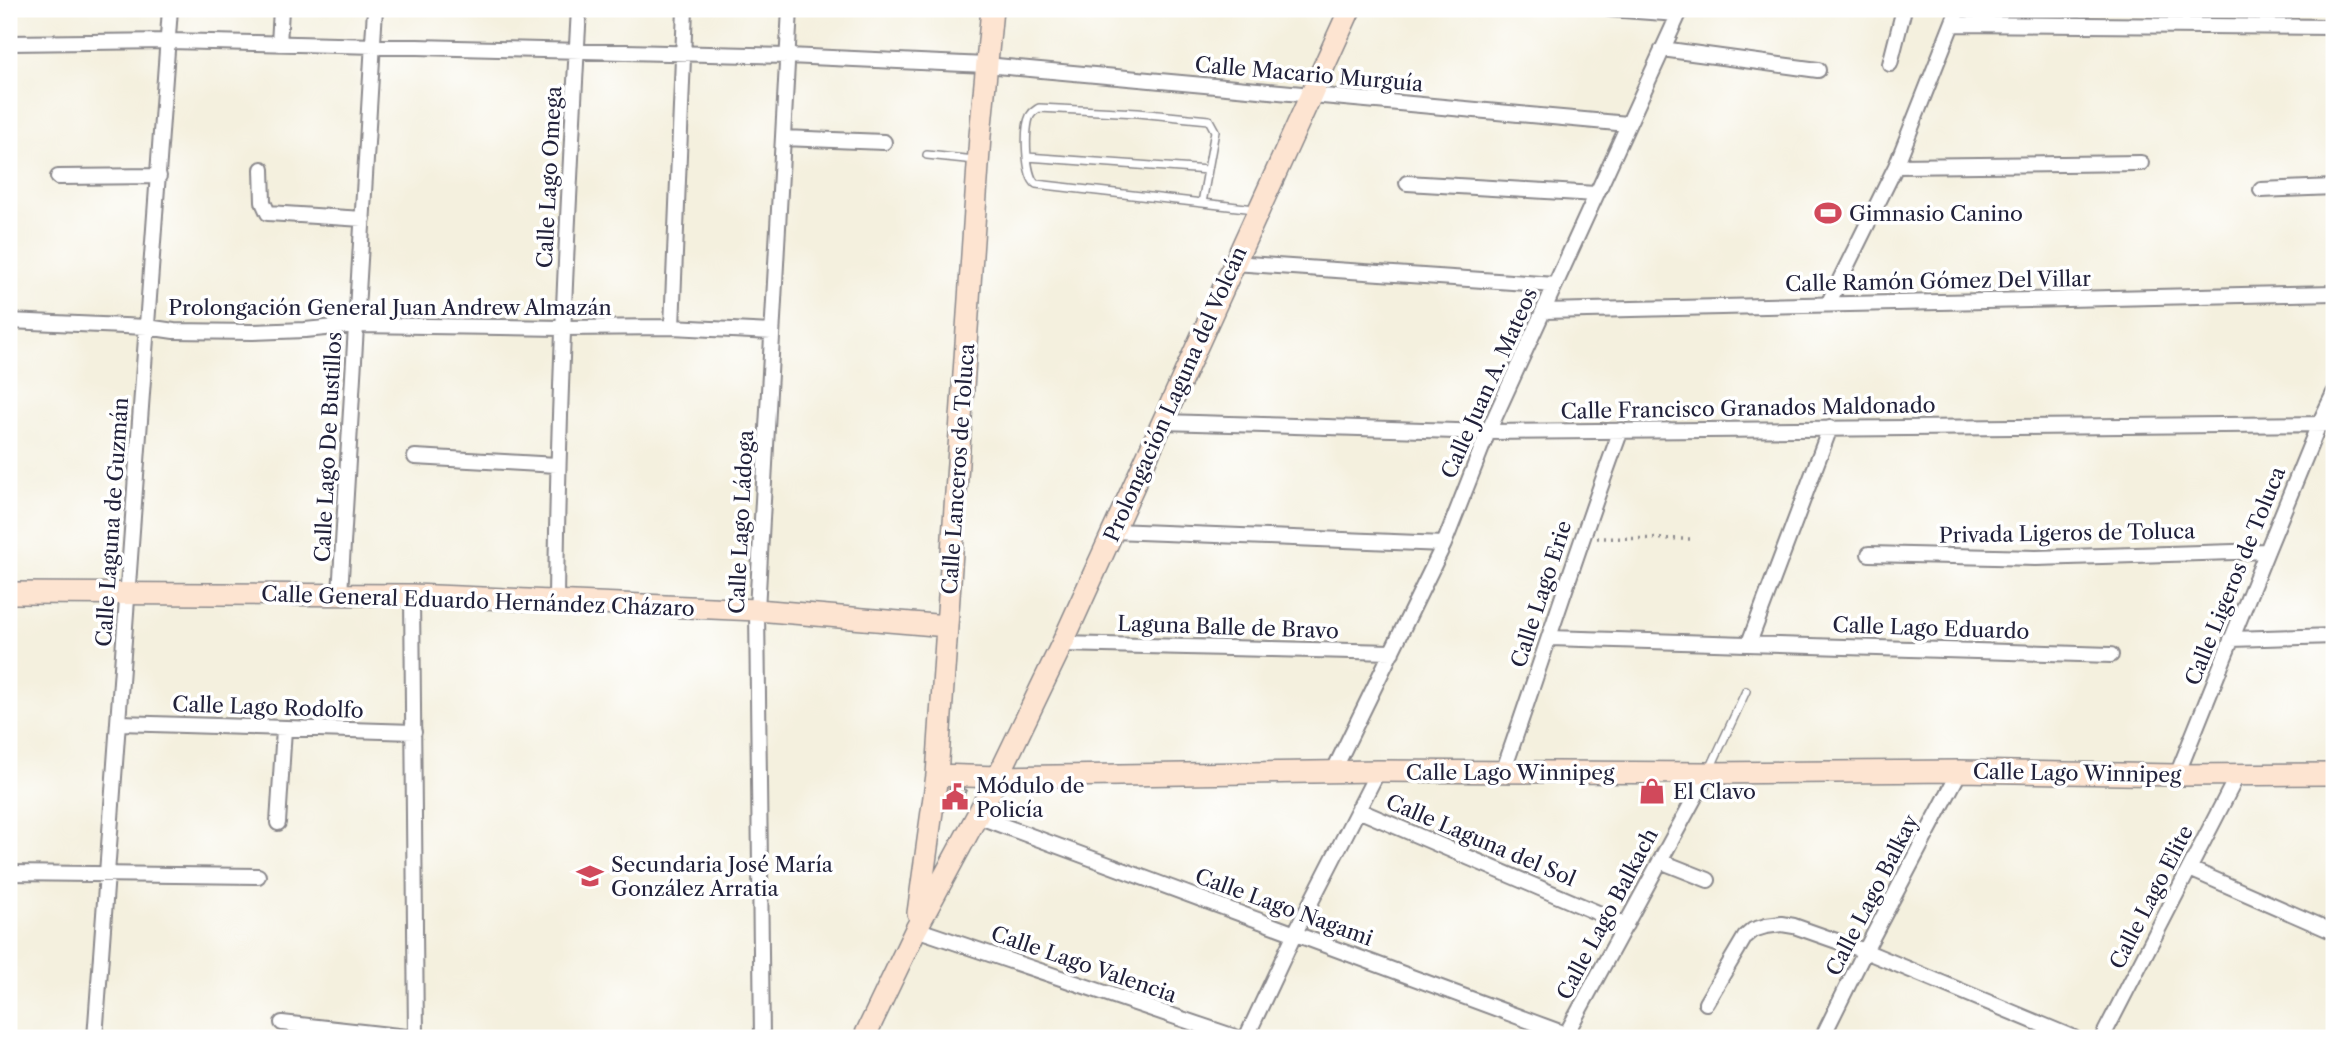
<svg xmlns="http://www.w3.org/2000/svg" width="2343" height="1047" font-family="'Libre Caslon Text',serif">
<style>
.building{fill:#ddb394}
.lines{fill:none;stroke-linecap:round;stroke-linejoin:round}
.lane-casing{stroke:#8b898c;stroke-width:10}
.street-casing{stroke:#8b898c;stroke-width:18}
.secondary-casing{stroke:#8b898c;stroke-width:24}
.path{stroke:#8b898c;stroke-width:3.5;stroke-dasharray:2 5;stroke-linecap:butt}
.lane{stroke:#fff;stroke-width:7}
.street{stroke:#fff;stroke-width:14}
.secondary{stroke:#fde4d1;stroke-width:21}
.labels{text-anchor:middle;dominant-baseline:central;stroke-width:7;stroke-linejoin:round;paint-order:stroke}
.street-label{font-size:21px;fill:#22223b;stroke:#fff}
.poi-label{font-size:21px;fill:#22223b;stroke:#fff;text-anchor:start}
</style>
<rect width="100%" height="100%" fill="#fff"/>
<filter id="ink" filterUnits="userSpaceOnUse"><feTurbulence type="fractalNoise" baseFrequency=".0143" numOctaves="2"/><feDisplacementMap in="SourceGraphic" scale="14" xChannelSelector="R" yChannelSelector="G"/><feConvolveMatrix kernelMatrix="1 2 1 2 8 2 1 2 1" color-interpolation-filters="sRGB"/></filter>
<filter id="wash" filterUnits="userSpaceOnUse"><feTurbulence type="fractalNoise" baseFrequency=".00686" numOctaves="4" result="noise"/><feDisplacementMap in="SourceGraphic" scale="28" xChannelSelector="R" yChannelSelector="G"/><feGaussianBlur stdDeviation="1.57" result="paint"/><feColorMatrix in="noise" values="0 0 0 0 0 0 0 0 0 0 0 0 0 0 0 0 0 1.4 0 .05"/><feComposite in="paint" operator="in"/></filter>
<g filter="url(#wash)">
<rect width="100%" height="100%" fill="#f4f0de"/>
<g id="blocks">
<path class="building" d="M951,785l15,5 -8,17 -13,-2z"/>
</g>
</g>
<g filter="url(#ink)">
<use href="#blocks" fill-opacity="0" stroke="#8b898c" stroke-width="2"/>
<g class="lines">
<g class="lane-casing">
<path id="lane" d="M927,155l48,5
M1027,157l181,13
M1202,203l13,-72 -6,-11 -71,-7 -99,-5c-5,3 -6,3 -9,8 -6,12 -5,60 6,68l219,25
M1710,769l36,-78"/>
</g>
<g class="street-casing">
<path id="street" d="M1609,9l69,5
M1954,24l380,3
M9,43l160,-2 619,15 198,9 642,59
M279,44l2,-35
M1662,49l156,21
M1890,64l14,-55
M783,138l101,4
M1896,166l245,-3
M262,169l1,33 5,11 95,6
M58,177l101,-1
M1407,183l189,11
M2261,190l73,-3
M1234,263l321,22
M1828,304l68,-138 62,-157
M1543,311l791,-18
M9,321l138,6 27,4 79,1 52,-2 51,-5 206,3 110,-1 100,5
M672,327l13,-318
M1163,422l325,10 846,-8
M415,457l142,8
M1113,531l331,13
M1869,554l167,4 231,-7
M340,594l35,-585
M412,595l4,443
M556,600c2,-197 12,-394 23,-591
M1550,638l561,17
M2231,639l103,-3
M1749,643l81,-215
M1062,644l330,8
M120,723l294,9
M1333,772l111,-228 44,-112 193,-423
M1503,772c40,-114 76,-229 118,-342
M2177,775l90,-224 52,-127 15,-31
M1358,810l268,115
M977,816l599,222
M278,823l6,-94
M1660,861l48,19
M2190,869l144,63
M9,873l249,3
M916,929l322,109
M1706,1003l39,-66 8,-7 13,-4 16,-2 12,2 71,25 209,87
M282,1023l134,15
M95,1038l75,-1029
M762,1038l-5,-428 33,-601
M1246,1038l49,-105 83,-162
M1564,1038l144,-265
M1822,1038l43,-87 95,-180
M2102,1038l136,-264"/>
</g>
<g class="secondary-casing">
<path id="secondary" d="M9,593l403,2 345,15 190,16
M937,775l61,2 380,-6 330,2 252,-2 217,4 157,-1
M918,913l19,-138 43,-639 12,-127
M864,1038l52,-109 82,-152 64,-133 288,-635"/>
</g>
<path class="path" d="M1597,538l93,1"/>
<use href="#lane" class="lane"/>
<use href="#street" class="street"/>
<use href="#secondary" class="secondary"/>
</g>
</g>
<defs>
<g id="stadium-bare" transform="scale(2.1)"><path d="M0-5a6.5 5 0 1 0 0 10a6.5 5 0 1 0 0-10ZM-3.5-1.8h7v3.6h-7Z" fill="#d1495b" stroke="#fff" stroke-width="2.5" paint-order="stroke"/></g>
<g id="shop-bare" transform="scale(2.1)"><path d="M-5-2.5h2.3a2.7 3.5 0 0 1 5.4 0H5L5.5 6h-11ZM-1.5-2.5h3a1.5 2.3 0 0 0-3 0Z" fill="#d1495b" stroke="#fff" stroke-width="2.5" paint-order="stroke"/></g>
<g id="civic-bare" transform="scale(2.1)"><path d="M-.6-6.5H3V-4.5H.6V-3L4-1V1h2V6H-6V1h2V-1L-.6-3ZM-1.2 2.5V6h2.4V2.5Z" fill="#d1495b" stroke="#fff" stroke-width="2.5" paint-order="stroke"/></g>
<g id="school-bare" transform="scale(2.1)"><path d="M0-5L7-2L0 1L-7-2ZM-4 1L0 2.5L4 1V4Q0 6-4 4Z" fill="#d1495b" stroke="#fff" stroke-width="2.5" paint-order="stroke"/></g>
</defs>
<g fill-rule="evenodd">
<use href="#stadium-bare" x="1828" y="213"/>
<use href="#shop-bare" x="1652" y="791"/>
<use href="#civic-bare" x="955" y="797"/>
<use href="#school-bare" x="590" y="876"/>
</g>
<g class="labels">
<g class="street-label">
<text transform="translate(1309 74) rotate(5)">Calle Macario Murguía</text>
<text transform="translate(549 177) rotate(-87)">Calle Lago Omega</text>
<text transform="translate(1938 281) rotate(-1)">Calle Ramón Gómez Del Villar</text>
<text x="390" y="307">Prolongación General Juan Andrew Almazán</text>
<text transform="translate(1489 383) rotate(-66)">Calle Juan A. Mateos</text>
<text transform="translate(1175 394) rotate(-66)">Prolongación Laguna del Volcán</text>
<text transform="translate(1748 408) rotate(-1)">Calle Francisco Granados Maldonado</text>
<text transform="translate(328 447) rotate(-87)">Calle Lago De Bustillos</text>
<text transform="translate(958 469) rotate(-86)">Calle Lanceros de Toluca</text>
<text transform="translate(112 522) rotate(-86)">Calle Laguna de Guzmán</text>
<text transform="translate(741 522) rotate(-87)">Calle Lago Ládoga</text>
<text transform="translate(2067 533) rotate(-1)">Privada Ligeros de Toluca</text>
<text transform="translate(2235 576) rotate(-68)">Calle Ligeros de Toluca</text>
<text transform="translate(1541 594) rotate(-72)">Calle Lago Erie</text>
<text transform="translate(478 601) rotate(2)">Calle General Eduardo Hernández Cházaro</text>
<text transform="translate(1228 627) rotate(2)">Laguna Balle de Bravo</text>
<text transform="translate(1931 628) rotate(2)">Calle Lago Eduardo</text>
<text transform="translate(268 707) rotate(2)">Calle Lago Rodolfo</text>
<text x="1510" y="772">Calle Lago Winnipeg</text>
<text transform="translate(2077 773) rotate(1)">Calle Lago Winnipeg</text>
<text transform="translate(1481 840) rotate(23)">Calle Laguna del Sol</text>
<text transform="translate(1872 895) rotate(-63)">Calle Lago Balkay</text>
<text transform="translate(2151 897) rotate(-63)">Calle Lago Elite</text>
<text transform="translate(1284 907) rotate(20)">Calle Lago Nagami</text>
<text transform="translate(1607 914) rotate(-62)">Calle Lago Balkach</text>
<text transform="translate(1084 964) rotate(19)">Calle Lago Valencia</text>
</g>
<g class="poi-label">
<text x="1849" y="213">Gimnasio Canino</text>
<text x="976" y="785">Módulo de<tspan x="976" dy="24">Policía</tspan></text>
<text x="1673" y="791">El Clavo</text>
<text x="611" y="864">Secundaria José María<tspan x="611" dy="24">González Arratia</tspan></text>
</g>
</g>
<rect width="2343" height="1047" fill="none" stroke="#fff" stroke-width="35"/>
</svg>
